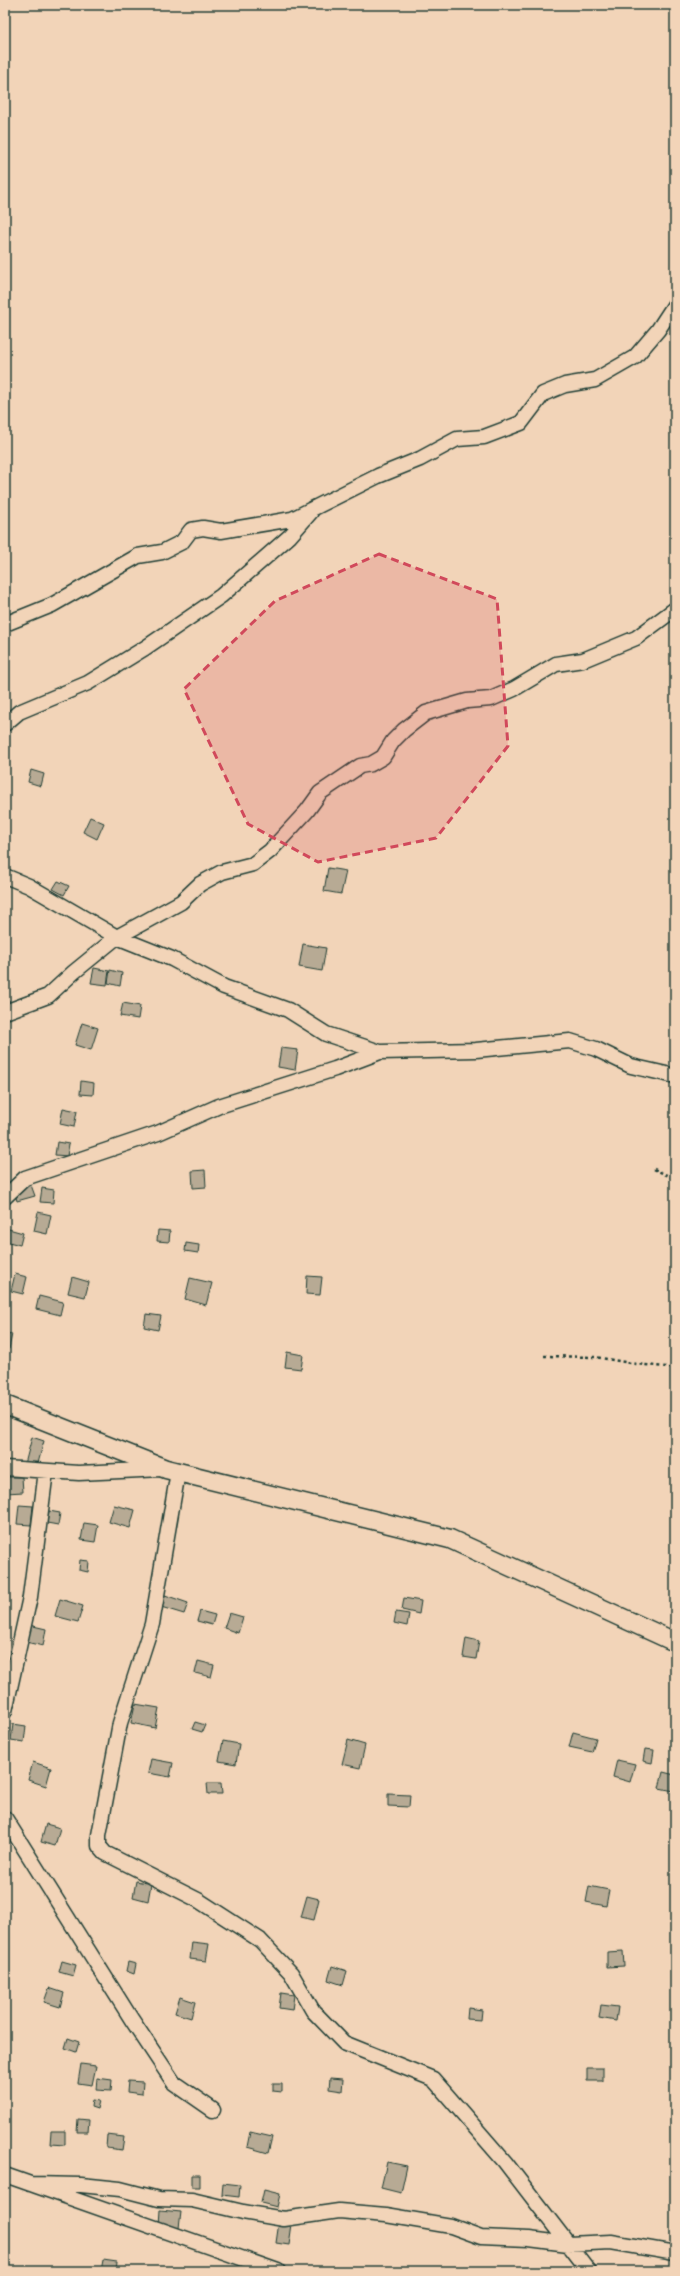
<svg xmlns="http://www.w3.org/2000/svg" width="680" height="2276" font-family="Kalam,sans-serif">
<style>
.building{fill:#b7aa94;stroke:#1f3d34}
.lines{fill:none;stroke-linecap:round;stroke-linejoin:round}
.minor-casing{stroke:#1f3d34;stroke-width:17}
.tertiary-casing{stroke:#1f3d34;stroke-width:21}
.path{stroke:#1f3d34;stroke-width:2.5;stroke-dasharray:3 3;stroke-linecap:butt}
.minor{stroke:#f2d4b8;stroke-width:14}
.tertiary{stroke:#f2d4b8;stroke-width:18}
.marked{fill:#d1495b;fill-opacity:0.2;stroke:#d1495b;stroke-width:3;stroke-dasharray:8 5;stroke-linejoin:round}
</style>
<rect width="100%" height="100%" fill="#f2d4b8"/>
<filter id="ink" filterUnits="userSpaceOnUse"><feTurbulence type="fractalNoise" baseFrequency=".025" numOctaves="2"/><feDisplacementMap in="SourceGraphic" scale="8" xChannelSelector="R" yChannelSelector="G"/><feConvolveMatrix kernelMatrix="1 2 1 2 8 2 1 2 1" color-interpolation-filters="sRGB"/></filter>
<g filter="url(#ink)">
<path class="building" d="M31,770l13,4 -3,12 -13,-4z
M90,817l14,6 -7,16 -14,-7z
M328,868l18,3 -5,23 -17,-3z
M58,881l11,5 -5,9 -11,-6z
M303,944l23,4 -4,23 -23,-4z
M94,968l15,3 -2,14 -16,-2z
M110,970l12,3 -2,13 -12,-3z
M123,1003l17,3 -2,13 -18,-3z
M82,1023l16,5 -7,22 -16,-5z
M281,1048l17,2 -3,20 -17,-3z
M81,1081l13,2 -1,12 -13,-1z
M63,1108l14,3 -3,16 -14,-3z
M57,1142l12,2 -2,12 -12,-1z
M205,1170l1,17 -13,1 -1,-17z
M31,1185l4,11 -18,5 -3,-11z
M42,1188l12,2 -1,13 -13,-1z
M38,1212l13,3 -4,19 -13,-3z
M5,1228l18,5 -3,12 -15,-4z
M158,1230l12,1 -1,11 -12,-1z
M186,1243l13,2 -1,8 -13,-2z
M15,1274l12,3 -4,17 -12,-3z
M307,1276l15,1 -2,18 -14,-1z
M72,1277l17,5 -4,15 -17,-4z
M190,1278l22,5 -6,22 -21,-6z
M39,1296l24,6 -3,13 -24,-6z
M146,1314l15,2 -3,14 -14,-3z
M5,1333l7,1 -3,15h-4z
M287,1352l16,3 -2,14 -16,-2z
M32,1437l12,4 -7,26 -12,-3z
M5,1477h17l1,15 -17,1z
M19,1505l14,1 -2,19 -14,-1z
M114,1505l21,5 -5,18 -21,-6z
M49,1511l11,2 -2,12 -11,-2z
M84,1523l14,2 -3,17 -14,-2z
M80,1560l9,1 -1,11 -9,-2z
M165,1595l23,8 -4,11 -23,-7z
M404,1598l17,3 -2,13 -17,-4z
M60,1599l23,7 -5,16 -23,-6z
M200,1611l15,4 -3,10 -15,-4z
M396,1612l13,2 -2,12 -13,-3z
M229,1613l14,4 -5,16 -14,-5z
M29,1625l17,4 -3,17 -17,-4z
M466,1638l13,3 -3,18 -13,-2z
M198,1661l16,4 -3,12 -16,-4z
M135,1704l24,4 -4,20 -24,-5z
M195,1722l10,3 -3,7 -10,-3z
M13,1724l13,2 -2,16 -13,-2z
M573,1732l23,6 -4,14 -23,-5z
M348,1740l17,5 -5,23 -18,-4z
M223,1741l16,3 -3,20 -17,-3z
M645,1749l9,1 -2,13 -9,-2z
M151,1759l22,4 -3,14 -22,-4z
M617,1760l18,4 -5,18 -17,-5z
M33,1762l18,6 -5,18 -18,-6z
M663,1772l12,3 -1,16 -15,-3z
M207,1783h14l1,11h-14z
M388,1794l22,1 -1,12 -21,-1z
M46,1824l14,4 -5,18 -14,-4z
M136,1881l15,3 -3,17 -15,-4z
M589,1886l20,4 -3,16 -20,-4z
M307,1896l12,3 -5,21 -13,-3z
M192,1942l17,2 -3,17 -16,-2z
M623,1951l1,15 -17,1v-15z
M62,1961l14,4 -3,11 -14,-4z
M128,1962l8,2 -2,10 -8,-3z
M332,1966l15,5 -4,14 -15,-5z
M49,1988l15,5 -4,14 -16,-5z
M281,1993l13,2 -2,15 -13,-2z
M180,1997l15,5 -4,16 -16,-5z
M601,2005l17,2 -2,14 -17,-3z
M468,2008l14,2 -1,10 -14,-1z
M68,2038l11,4 -3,10 -11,-4z
M81,2064l15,2 -4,19 -14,-2z
M587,2068h16v13h-16z
M97,2078l15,2 -1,11 -15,-1z
M330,2078l13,1 -1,12 -13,-2z
M128,2081l15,1 -1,12 -15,-2z
M273,2084h9v8l-9,-1z
M92,2100l7,1 -2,8 -6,-2z
M78,2119l11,1 -1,12h-11z
M51,2131h14v14l-15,-1z
M250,2132l22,5 -4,16 -21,-6z
M107,2135l17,2 -2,13 -16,-2z
M387,2162l20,4 -6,27 -20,-5z
M192,2175h8v12h-8z
M223,2183l17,2 -1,12 -17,-2z
M264,2190l16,4 -3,13 -16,-4z
M160,2210l21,2 -2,16 -20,-3z
M279,2222l13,2 -3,21 -13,-2z
M103,2260l14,2 -1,9h-15z
M177,2267l10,2 -1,2h-9z"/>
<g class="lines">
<g class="minor-casing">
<path id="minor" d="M5,624l47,-19 86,-49 24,-4 20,-10 9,-12 12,-2 18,3 71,-12 86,-43 42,-17 37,-20 27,-2 37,-14 22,-29 22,-9 30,-5 40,-23 23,-27 17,-26
M5,724l14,-12 69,-29 57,-35 76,-52 69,-60 21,-24
M5,876l24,10 88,51 55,22 52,28 64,23 38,24 54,18
M5,1012l43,-16 26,-24 43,-35 64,-35 19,-18 22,-12 31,-8 17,-13 37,-40 13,-18 40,-27 11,-2 12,-7 10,-16 11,-11 22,-17 41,-12 24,-2 23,-10 42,-25 27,-4 53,-22 39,-29
M5,1197l20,-19 133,-45 61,-27 116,-37 45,-17 96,-2 94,-9 26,8 35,17 44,10
M5,1468l74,5 83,-4
M178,1472l-26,152 -32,99 -21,112v11l6,7 93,47 62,40 31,33 22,38 31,32 89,36 72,83 84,109
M5,1711l25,-114 16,-126
M5,1818l127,202 42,63 39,27
M5,2175l273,96
M30,2184l51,1 39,4 39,10 33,1 51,12 41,7 55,-8 47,4 65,11 30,11 48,2 39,5 43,-2 64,11"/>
</g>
<g class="tertiary-casing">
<path id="tertiary" d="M5,1405l161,64 284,70 225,103"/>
</g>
<path class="path" d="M654,1169l21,10
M544,1356l51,1 41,7 39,4"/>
<use href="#minor" class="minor"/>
<use href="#tertiary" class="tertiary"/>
</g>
</g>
<path class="marked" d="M379,554l118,45 11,147 -72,92 -118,24 -70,-38 -64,-135 91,-88z"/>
<rect width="680" height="2276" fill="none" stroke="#f2d4b8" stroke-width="20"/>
<rect x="10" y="10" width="660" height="2256" fill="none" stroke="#1f3d34" stroke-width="1.5" filter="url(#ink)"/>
</svg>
